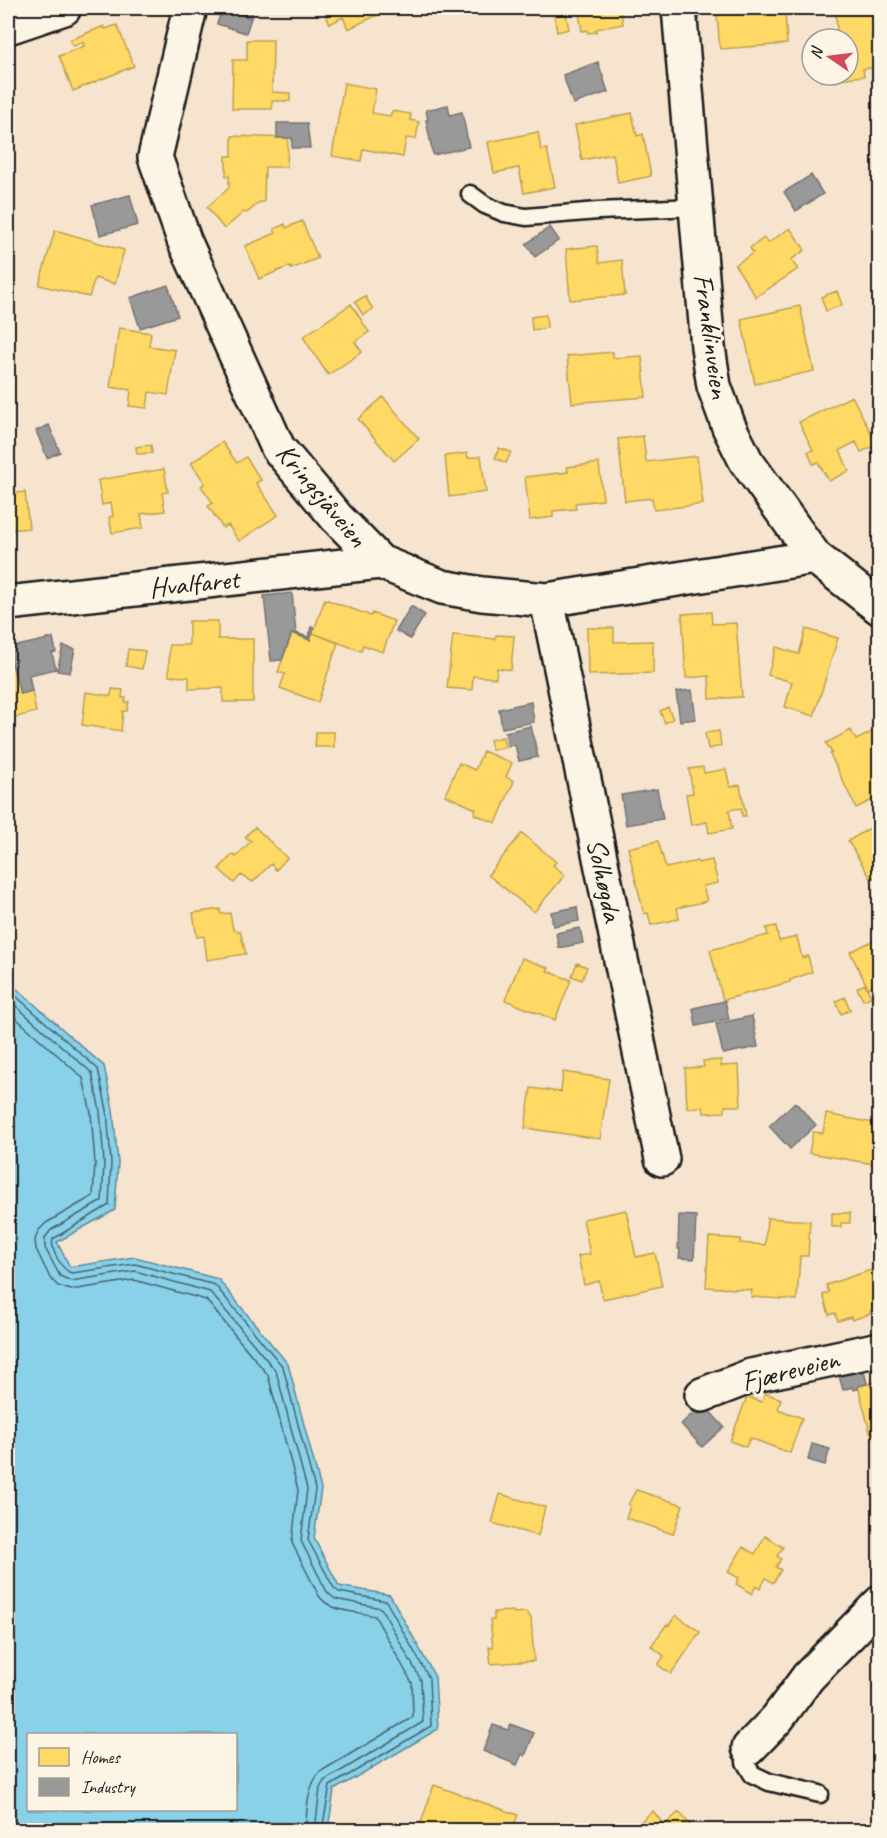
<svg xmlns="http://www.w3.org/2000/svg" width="887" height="1838" font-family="Caveat,sans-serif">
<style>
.water{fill:#88d1e9;stroke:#5d8997;stroke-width:1.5;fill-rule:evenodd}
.homes{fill:#ffd966;stroke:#bba050;stroke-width:1.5}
.industry{fill:#999;stroke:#747474;stroke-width:1.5}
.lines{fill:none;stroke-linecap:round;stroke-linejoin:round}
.shore{stroke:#47646e;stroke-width:1.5}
.service-casing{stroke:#1c1c1c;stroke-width:21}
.minor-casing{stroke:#1c1c1c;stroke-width:38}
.service{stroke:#fcf5e5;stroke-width:16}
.minor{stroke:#fcf5e5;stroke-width:33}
.labels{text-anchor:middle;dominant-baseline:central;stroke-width:6;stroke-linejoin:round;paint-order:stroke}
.street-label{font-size:28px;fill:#1c1c1c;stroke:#fcf5e5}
</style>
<rect width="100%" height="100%" fill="#f7e4ce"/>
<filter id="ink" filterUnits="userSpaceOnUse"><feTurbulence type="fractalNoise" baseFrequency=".0167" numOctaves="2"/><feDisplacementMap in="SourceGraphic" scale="12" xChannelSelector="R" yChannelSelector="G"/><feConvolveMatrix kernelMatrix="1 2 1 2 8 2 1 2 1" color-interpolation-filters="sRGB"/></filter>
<g filter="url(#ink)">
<path class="water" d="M8,981l96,85 9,43 5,54 -3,47 -58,32 13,25 65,-10 83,22 70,85 33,125 -7,49 25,48 51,9 45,82 3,52 -104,61 -6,40h-320zM28,1734h208v76h-208z"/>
<path class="homes" d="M322,8h70l-44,21 -5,-12 -13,7z
M578,8h42l3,16 -27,5v3l-8,1 -1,-3 -5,1z
M728,8h18l1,5 38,-3 2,34 -67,5 -3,-34 12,-1z
M835,8h45v59l-17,2 1,7 -44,5v-6h28v-36h-10z
M566,14l3,15 -12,3 -3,-16z
M117,25l17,41 -61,25 -14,-35 25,-10 -1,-4 -10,4 -3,-6 34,-14 1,3z
M247,40h26l-1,52 18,1v8h-18v8h-40l1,-49h14z
M344,83l32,6 -4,24 18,3 2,-5 19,3 -1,6 9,2 -3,17 -10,-1 -3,19 -40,-8 -2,12 -29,-5z
M632,113l5,23 6,-2 8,42 -33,7 -5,-29 -31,6 -7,-35z
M538,132l3,18 6,-1 8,38 -31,6 -5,-25 -25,5 -6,-31z
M232,136l56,2 -1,29h-22l-1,35h-4l-13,11 -3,-1 -20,17 -17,-22 22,-19v-12h-3v-20h6z
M302,221l16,37 -27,11 -1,-3 -31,13 -14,-33 31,-13 -2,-4 11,-5 1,4z
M790,228l15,22 -14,10 7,9 -42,28 -21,-32 18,-12 -3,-5 14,-10 4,5z
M55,230l69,20 -9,34 -20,-6 -6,19 -50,-12z
M597,246l2,17 23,-3 3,35 -55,5 -4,-51z
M837,291l5,14 -16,6 -5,-14z
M365,296l8,13 -10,6 -8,-13z
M351,304l18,28 -14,10 7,10 -34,23 -25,-38z
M800,306l14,65 -59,13 -14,-65z
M546,315l1,13 -15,2 -1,-13z
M119,328l32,5 -2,13 26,4 -7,45 -19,-3 -2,16 -18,-2 2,-16 -21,-3z
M613,352v6l29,-2 4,41 -74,6 -5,-47z
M852,396l25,49 -16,7 -5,-10 -16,8 9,21 -20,10 -11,-19 -5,2 -5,-12 5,-2 -14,-28z
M383,397l36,42 -25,22 -36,-42z
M643,436l3,26 51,-6 6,48 -49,6 -2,-12 -27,3 -7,-62z
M222,442l15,21 9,-6 15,23 -5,3 22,32 -39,26 -11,-16 -5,3 -15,-22 5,-3 -12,-17 4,-3 -14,-20z
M151,445l1,8 -15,1 -1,-7z
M499,448l12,4 -5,11 -11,-5z
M467,453l1,5 13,-2 5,36 -37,5 -4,-41z
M599,463l4,37 -28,3 1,6 -23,2v6l-23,3 -5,-43 43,-5 -1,-5z
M164,469l4,23 -6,1 3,18 -24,3 2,14 -31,5 -3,-16 4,-1 -2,-13 -9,2 -4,-25z
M25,492l4,36 -21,2v-36z
M325,599l46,17 1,-3 22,8 -11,31 -20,-7 -2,6 -48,-18z
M711,612l1,12 24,-1 6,74 -32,2 -1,-23 -23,2 -4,-64z
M189,621h29v18h35v63h-30v-14l-34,1v-12l-20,-1v-31h20z
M587,628h27v14l39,-1v32l-65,2z
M806,629l32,9 -24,78 -29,-9 7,-25 -24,-7 8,-28 23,7z
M292,633l18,7 3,-7 25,10 -20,59 -38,-14 5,-14 -7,-2z
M453,635l42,4 1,-4 18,1 -3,34 -14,-2 -1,10 -23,-2 -1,14 -25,-2z
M128,649l17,2 -3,18 -16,-3z
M8,652l3,14 2,-1 7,29 12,-3 4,21 -28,7z
M112,689l11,1 -1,8h4l-1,4h4l-2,9h-4l-2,20 -39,-6 4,-33 25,4z
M668,707l5,12 -8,4 -5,-12z
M880,728v46l-2,1 2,21 -24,12 -26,-54 2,-1 -6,-10 25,-13 5,10z
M719,731l2,15 -13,3 -3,-16z
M316,732h18v15h-19z
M503,737l2,10 -13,3 -2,-10z
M483,751l29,12 -6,14 8,4 -18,42 -22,-9 2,-5 -31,-14 14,-32 16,7z
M703,767l1,6 22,-4 4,18 10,-2 6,31h-4l-1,-8 -12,2 3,19 -23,4 -2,-11 -16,3 -5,-31 7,-1 -4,-24z
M875,825l5,7v42l-9,5 -23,-38z
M255,827l32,31 -11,12 -5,-6 -18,18 -12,-7 -7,8 -15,-14 14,-15 3,3 15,-16 -6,-4z
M522,833l34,29 -3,3 12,10 -31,37 -46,-37z
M658,841l8,27 31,-7 1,2 14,-3 6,23 -15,3 4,15 -30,7 2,11 -28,6 -3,-12 -4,1 -16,-66z
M220,909l1,5 9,-1 3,17 7,1 6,23 -39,6 -3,-24 -7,1 -4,-24z
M776,926l3,15 18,-4 5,21 6,-2 4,16 -22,8v2l-67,18 -13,-50 58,-15 -2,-7z
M880,937v45l-12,6 -18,-36z
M522,958l27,10 -2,3 24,9 -16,40 -50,-20z
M577,963l10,4 -5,13 -10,-4z
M865,984l6,13 -8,3 -6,-12z
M845,997l5,13 -9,4 -5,-13z
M721,1060v6l18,-1 2,41h-16v6l-21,1 -1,-6 -16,1 -2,-40 19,-1 -1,-6z
M563,1072l46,7 -9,60 -75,-11 6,-40 30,4z
M826,1114l54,10v41l-71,-12 4,-21 10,1z
M626,1210l10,47 19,-4 7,33 -59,13 -4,-18 -15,4 -6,-29 12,-2 -7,-35z
M832,1213h18v10h-9v4h-9z
M767,1218l43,3 -2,35h-8l-3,44 -46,-3 1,-7 -46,-3 3,-50 32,2 -1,4 25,2z
M880,1267v41l-10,3v3l-18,6 -1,-3 -13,4 -3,-8 -6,2 -6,-20 6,-3 -3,-7z
M880,1381v53l-10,-2 -12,-46z
M765,1393l16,6 -3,10 24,9 -12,35 -40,-15 -4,9 -16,-6 17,-44 15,5z
M636,1490l47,15 -10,29 -47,-16 4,-12 -2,-1z
M500,1494l45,13 -7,29 -46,-13z
M765,1536l18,11 -6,9 4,3 -5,8 5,3 -8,13 -7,-5 -6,11 -4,-3 -4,8 -16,-10 3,-6 -11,-6 15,-25 12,7z
M513,1611l1,2 12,-1 5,6 3,43 -43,3 -2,-17h4l-3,-27h4v-8z
M676,1615l24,17 -29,42 -13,-9 6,-9 -13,-10 16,-22 2,1z
M434,1785l84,30 -6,15h-85l-8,-2z
M653,1811l11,14 15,-13 14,16 -3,2h-53l-3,-3z"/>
<path class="industry" d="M223,8h31l-3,10 -28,-9z
M222,9l29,9 -5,15 -29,-9z
M598,62l10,30 -35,12 -10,-29z
M448,105l2,10 12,-3 7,35 -36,8 -7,-35h2l-2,-10z
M277,123h30l3,25h-18v-10h-15z
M811,175l12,19 -27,17 -12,-19z
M130,195l8,30 -38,10 -8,-30z
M550,227l9,13 -24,17 -9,-13z
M168,285l10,31 -38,12 -10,-30z
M49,425l11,27 -13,6 -11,-27z
M292,593l4,40 12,4 3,-10 3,1 -4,12 -18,-7 -10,27 -11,1 -7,-65z
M411,606l14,9 -15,24 -14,-8z
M53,638l3,14 -4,1 4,16 -27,6 3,16 -12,3 -12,-46z
M63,646l12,3 -5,24 -13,-2z
M692,690l4,29 -16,2 -4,-29z
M531,702l3,20 -32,6 -3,-19z
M531,726l7,31 -19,4 -4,-16 -7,1 -3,-14z
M657,789l6,30 -37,6 -5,-30z
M577,907l2,14 -26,5 -2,-14z
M580,928l3,15 -24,5 -3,-15z
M725,1001l4,18 -33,7 -3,-18z
M752,1016l6,31 -35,7 -7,-30z
M795,1102l21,23 -26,24 -21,-23z
M679,1215l17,1 -2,43 -15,-1 1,-9h-2z
M862,1362l5,22 -9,2v3l-5,1 -1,-3 -9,3 -6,-21z
M703,1404l21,23 -22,20 -21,-23z
M812,1444l18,5 -5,16 -17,-5z
M510,1724l24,9 -9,23 -3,-2 -5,11 -34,-14 10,-26 15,5z"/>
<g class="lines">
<path class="shore" d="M8,989l90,80 9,41 4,53 -2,42 -56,34c-3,10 9,32 19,34l63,-9 80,21 68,82 32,122 -7,51 26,48 5,4 47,9 43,77 2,48 -101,60 -8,44
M8,999l84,74 8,38 4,52 -2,38 -51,29 -6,8v10l15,28 11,5 64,-10 75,21 66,79 31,118 -6,52 26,51 8,7 46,9 40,72 2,42 -99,59 -4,7 -5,42
M8,1011l75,67 8,35 4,50 -2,33 -47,27 -8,8 -3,9 1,9 14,29 8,8 13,4 63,-10 72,20 62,75 30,115 -6,53 27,53c12,17 38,15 56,20l37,67 1,34 -90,53c-16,12 -17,42 -17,60"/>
<g class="service-casing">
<path id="service" d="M470,194l15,11 19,8 22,4 72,-6 98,-4
M749,1748l-4,14 7,12 17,8 51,12"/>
</g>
<g class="minor-casing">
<path id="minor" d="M190,8l-35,149 29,83 94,208 59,70 43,44 62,25 40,7 65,6 268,-43
M679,8l29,339 6,39 15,41 17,34 69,96 65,51
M8,27l56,-19
M547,600l115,559
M8,603l372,-41
M702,1395l49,-19 129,-27
M749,1748l28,-29 31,-42 72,-74"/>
</g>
<use href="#service" class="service"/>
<use href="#minor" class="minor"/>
</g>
</g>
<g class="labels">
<g class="street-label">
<text transform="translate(712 336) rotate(82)">Franklinveien</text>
<text transform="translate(322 495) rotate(50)">Kringsjåveien</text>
<text transform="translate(194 583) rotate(-6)">Hvalfaret</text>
<text transform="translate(605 880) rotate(78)">Solhøgda</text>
<text transform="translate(790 1370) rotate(-14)">Fjæreveien</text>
</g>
</g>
<rect width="887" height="1838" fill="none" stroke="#fcf5e5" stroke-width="30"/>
<rect x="15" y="15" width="857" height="1808" fill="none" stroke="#1c1c1c" stroke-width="2" filter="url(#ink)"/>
<rect x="27" y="1733" width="210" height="78" fill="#fcf5e5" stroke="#a29e95" stroke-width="1.5"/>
<rect x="39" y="1748" width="30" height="18" fill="#ffd966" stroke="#a29e95" stroke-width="1.5"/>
<text x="81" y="1763" font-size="18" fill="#1c1c1c">Homes</text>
<rect x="39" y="1778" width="30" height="18" fill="#999999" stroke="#a29e95" stroke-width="1.5"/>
<text x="81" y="1793" font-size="18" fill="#1c1c1c">Industry</text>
<g transform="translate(830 57) rotate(284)"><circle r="28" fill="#fcf5e5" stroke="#a29e95" stroke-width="1.5"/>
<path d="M0-4.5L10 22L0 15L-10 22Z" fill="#d1495b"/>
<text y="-9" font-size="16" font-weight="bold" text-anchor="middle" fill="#1c1c1c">N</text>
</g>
</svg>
